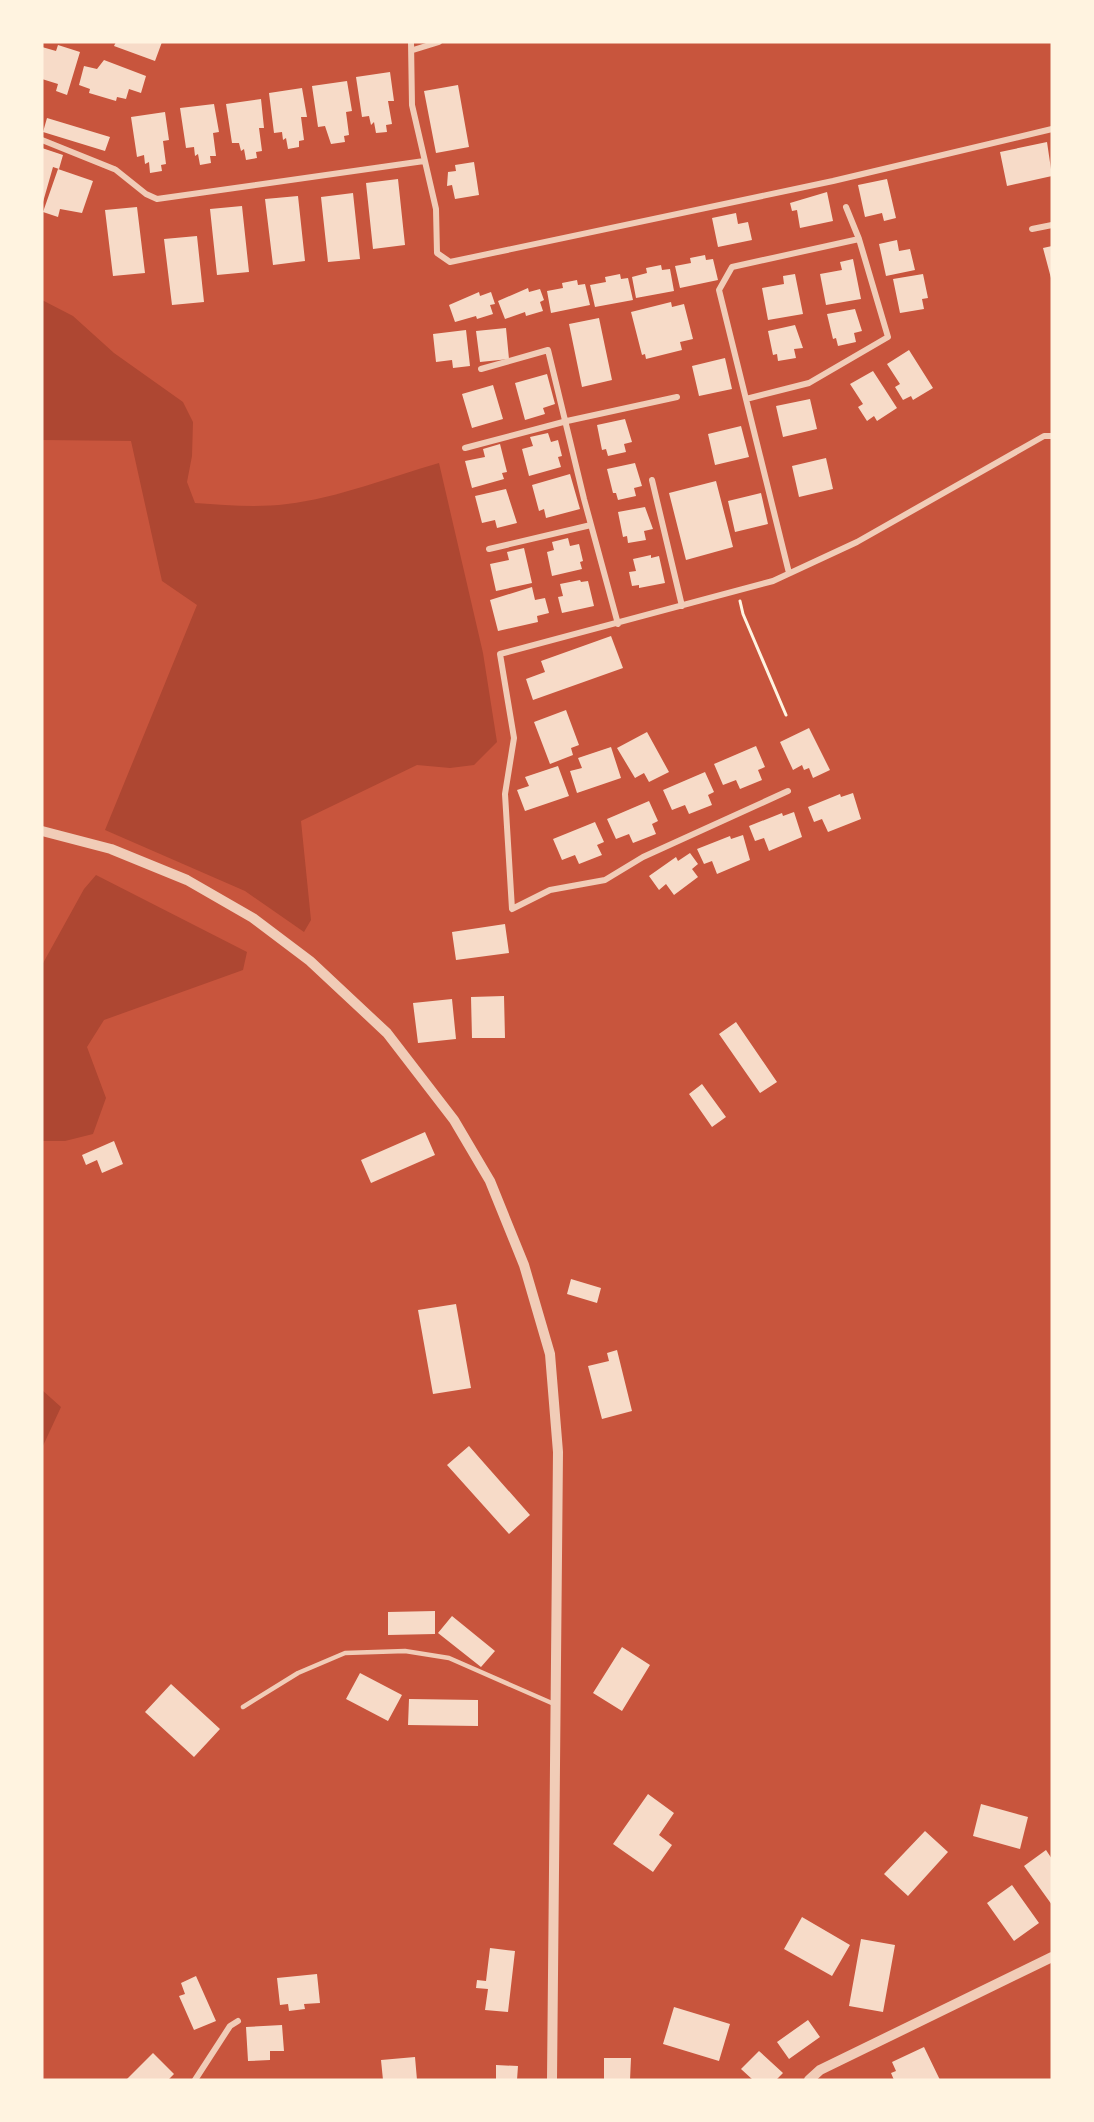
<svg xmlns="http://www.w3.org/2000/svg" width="1094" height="2122" font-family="'Open Sans',sans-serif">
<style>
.green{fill:#ae4732}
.building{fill:#f7dbc8}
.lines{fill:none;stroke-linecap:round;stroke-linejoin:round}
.path{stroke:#fff3e0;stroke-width:3}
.service{stroke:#f1ccb7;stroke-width:4.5}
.minor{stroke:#f1ccb7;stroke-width:6}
.tertiary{stroke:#f1ccb7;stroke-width:10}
</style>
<rect width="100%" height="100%" fill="#c8553d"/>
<path class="green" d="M42,300l31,16 41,37 69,49 10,20 -1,34 -5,26 8,21c31,2 61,5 92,1 51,-6 103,-27 152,-41l44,190 14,89 -23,23 -24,3 -33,-3 -116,56 10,99 -7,12 -59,-41 -140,-61 92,-225 -35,-24 -31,-140 -89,-1z
M96,875l151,77 -4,18 -139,50 -17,27 19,51 -13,36 -28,7h-23v-176l42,-76z
M42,1390l19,17 -19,41z"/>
<path class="building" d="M116,42h46l-7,19 -41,-15z
M58,45l22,7 -13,43 -11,-4 2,-7 -16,-5v-32l14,4z
M104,60l42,16 -5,17 -12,-4 -3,10 -9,-2 -1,4 -27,-8 1,-4 -11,-4 5,-19 13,3z
M390,72l4,29h-6l4,23 -6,1 1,7 -11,1 -2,-11 -3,3 -2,-9 -7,1 -6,-40z
M347,81l5,30 -6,1 3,23 -5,1 1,6 -14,2 -6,-18 -7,1 -6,-41z
M458,85l11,62 -33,6 -12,-62z
M302,88l5,29h-6l3,23 -5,1v6l-11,2 -2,-11 -3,2 -1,-8 -8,1 -5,-40z
M261,99l3,29h-5l3,23 -6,1 1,6 -11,2 -2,-11 -3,2 -2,-8h-7l-6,-39z
M214,104l5,28 -6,1 3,23h-6l1,7 -11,2 -2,-11 -3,2 -1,-9 -8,1 -6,-40z
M165,112l4,28 -6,1 3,23 -5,1 1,6 -12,2 -1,-11 -4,2 -1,-9 -7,2 -6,-40z
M47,118l63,19 -5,14 -62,-19z
M1047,142l5,34 -45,10 -7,-34z
M42,148l21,7 -4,14 -6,-2 -10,35z
M474,162l5,33 -24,4 -3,-14 -5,1 1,-14 8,-1 -1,-6z
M58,169l35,12 -11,32 -22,-4 -2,8 -15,-5z
M398,179l7,66 -32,4 -7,-66z
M887,179l9,39 -12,3 -2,-8 -17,4 -7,-32z
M827,192l6,29 -33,7 -3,-18 -5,1 -2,-8z
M353,193l7,66 -32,3 -7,-65z
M298,196l7,65 -32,4 -8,-66z
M242,206l7,66 -32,3 -7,-66z
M137,207l8,66 -32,3 -8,-66z
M736,213l2,11 10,-2 4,18 -34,7 -6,-29z
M197,236l7,66 -32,3 -8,-66z
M897,240l2,11 11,-2 5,21 -29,6 -7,-32z
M1052,246v32h-1l-8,-30z
M705,255l1,5 7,-1 5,21 -38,8 -5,-22 16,-3 -1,-5z
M853,259l8,40 -35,6 -6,-31 22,-4 -2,-8z
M661,265l1,5 8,-1 4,22 -38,7 -4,-21 15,-4 -1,-5z
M620,274l1,5 7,-1 5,22 -38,7 -5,-22 16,-3 -1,-5z
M795,274l8,40 -35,6 -6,-32 22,-4 -1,-8z
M923,274l5,24 -6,1 2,10 -24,4 -7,-34z
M577,280l1,5 7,-1 5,21 -39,8 -4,-22 16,-3 -1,-5z
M528,288l1,4 11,-3 4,11 -4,2 3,9 -17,5 -1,-4 -20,7 -7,-18z
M479,292l1,4 11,-4 4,12 -5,1 3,9 -16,5 -1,-3 -21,6 -6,-17z
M671,302l1,5 12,-3 9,35 -13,3 2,8 -36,9 -1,-5 -3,1 -11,-43z
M855,309l7,22 -8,2 2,9 -18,4 -2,-8 -3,1 -6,-25z
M599,318l13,62 -30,7 -13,-63z
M795,325l8,23 -9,1 2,9 -18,3 -1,-7 -4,1 -5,-24z
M506,328l3,31 -29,3 -4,-31z
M466,330l4,36 -17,2 -1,-8 -16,2 -3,-28z
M909,350l24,38 -20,12 -2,-4 -8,4 -8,-13 5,-3 -13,-20z
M725,358l7,31 -33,7 -7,-30z
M873,371l24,37 -20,13 -3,-5 -7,5 -9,-14 5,-3 -13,-20z
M547,374l8,30 -12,4 2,6 -20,6 -10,-37z
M493,385l10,34 -31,9 -10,-34z
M810,399l7,30 -34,8 -7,-31z
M625,419l7,23 -8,2 2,8 -18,4 -2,-7 -4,1 -5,-25z
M741,426l8,31 -34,8 -7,-31z
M548,433l3,9 7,-2 4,16 -4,1 3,10 -32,9 -7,-27 11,-3 -3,-9z
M500,444l7,28 -5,1 2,6 -32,9 -7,-27 20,-4 -2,-8z
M826,458l7,31 -34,8 -7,-31z
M635,463l7,23 -8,2 2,8 -18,4 -2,-7h-3l-6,-24z
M570,474l10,35 -34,9 -2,-9 -5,2 -7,-26z
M716,481l17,66 -47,13 -17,-67z
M506,489l11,34 -20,5 -2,-8 -13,3 -7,-27z
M761,493l7,31 -33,8 -7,-31z
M645,507l8,22 -9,2 2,9 -18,3 -1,-7 -4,1 -5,-25z
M568,538l2,8 9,-2 4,17 -3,1 2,7 -30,7 -5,-24 7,-2 -2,-8z
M524,548l8,35 -36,8 -6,-27 19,-4 -2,-8z
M651,555v3l8,-2 6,27 -26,5v-3l-7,1 -3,-14 7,-1 -3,-12z
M580,580l1,2 7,-1 6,25 -32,7 -4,-16 5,-1 -3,-12z
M532,587l3,13 10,-2 4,15 -12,3 1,6 -40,9 -8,-31z
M611,636l12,32 -90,32 -7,-21 19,-7 -4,-11z
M566,710l13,35 -8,3 2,7 -23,9 -16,-42z
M809,728l21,42 -17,8 -4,-10 -5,2 -2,-5 -9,5 -13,-28z
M647,732l22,40 -20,10 -5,-9 -9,5 -18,-30z
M756,746l9,21 -7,3 4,10 -22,9 -4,-9 -13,5 -9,-21z
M611,747l10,31 -44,15 -7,-22 12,-3 -4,-10z
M558,766l11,30 -44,15 -8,-21 12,-4 -4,-9z
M705,772l9,20 -6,3 4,10 -23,9 -4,-9 -13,5 -9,-20z
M853,793l8,26 -33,13 -6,-13 -8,3 -6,-15 32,-13 1,3z
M649,801l9,20 -6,3 4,10 -23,9 -4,-9 -13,5 -9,-20z
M794,812l8,25 -33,14 -5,-13 -9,3 -6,-15 33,-13 1,3z
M595,822l9,20 -7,3 5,10 -23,9 -4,-9 -13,5 -9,-21z
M743,835l7,25 -33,14 -5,-13 -8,3 -7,-15 33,-13 1,3z
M690,853l8,11 -6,5 6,8 -24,18 -8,-11 -7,6 -10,-14 27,-19 2,4z
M505,924l4,29 -53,7 -4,-28z
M504,996l1,42h-33l-1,-41z
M452,999l4,40 -38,4 -5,-40z
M736,1022l41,60 -17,11 -41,-59z
M702,1084l24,33 -14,10 -23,-33z
M425,1132l10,23 -64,28 -10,-23z
M114,1141l9,23 -21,9 -5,-13 -11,5 -4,-10z
M571,1279l30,9 -4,15 -30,-9z
M456,1304l15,84 -38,6 -15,-84z
M617,1350l15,61 -30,8 -14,-53 21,-5 -2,-8z
M469,1446l61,69 -21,19 -62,-69z
M435,1611v23l-47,1v-23z
M452,1616l43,35 -14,16 -43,-34z
M622,1647l28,18 -28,46 -29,-18z
M360,1673l42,22 -14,26 -42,-22z
M171,1684l49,45 -26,28 -49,-45z
M409,1699l69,1v26l-70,-1z
M648,1794l26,19 -15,22 13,10 -19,27 -40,-28z
M981,1804l47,13 -8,32 -47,-13z
M925,1831l23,21 -40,44 -24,-22z
M1046,1850l6,9v46l-28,-39z
M1012,1885l27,38 -25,18 -27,-38z
M802,1917l48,28 -18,31 -48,-27z
M861,1939l34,6 -12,67 -34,-6z
M490,1948l25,3 -7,61 -23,-2 3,-21 -12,-1 1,-8 9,1z
M317,1974l3,29 -16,1 1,5 -16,2 -1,-7 -8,1 -3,-27z
M196,1976l20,45 -22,9 -15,-34 6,-2 -4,-11z
M674,2007l56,17 -11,37 -56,-17z
M808,2020l12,17 -31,22 -12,-17z
M282,2025l2,26h-14v9l-22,1 -2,-34z
M924,2047l16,33h-46l-3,-7 5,-2 -4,-9z
M759,2051l24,22 -7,7h-23l-12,-11z
M153,2053l21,21 -6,6h-42z
M415,2057l2,23h-34l-2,-20z
M604,2058h27l-1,22h-26z
M496,2065l22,1 -1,14h-21z"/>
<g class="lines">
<path class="path" d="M740,601l3,13 43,101"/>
<path class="service" d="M243,1707l55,-34 47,-20 60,-2 44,7 105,46"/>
<path class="minor" d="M411,42l1,63 24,104 1,44 13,9 383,-81 219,-52
M413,50l26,-8
M42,140l72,29
M116,170l30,24 11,5 267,-38
M1032,229l20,-4
M481,369l67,-19 36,149 34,125
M746,399l63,-16 79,-46 -29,-98 -13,-32
M465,448l102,-27 110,-24
M652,480l30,126
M489,549l102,-24
M789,573l-70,-283 13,-23 127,-28
M788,791l-145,66 -38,23 -55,10 -38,19 -7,-115 9,-56 -14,-84 273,-73 84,-39 187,-106h8
M195,2080l35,-54 8,-5"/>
<path class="tertiary" d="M42,831l69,18 76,31 66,38 57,43 77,72 67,87 36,61 34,84 26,89 8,98 -6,628
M809,2080l11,-10 232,-113"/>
</g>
<rect width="1094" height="2122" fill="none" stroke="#fff3e0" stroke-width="87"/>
</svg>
